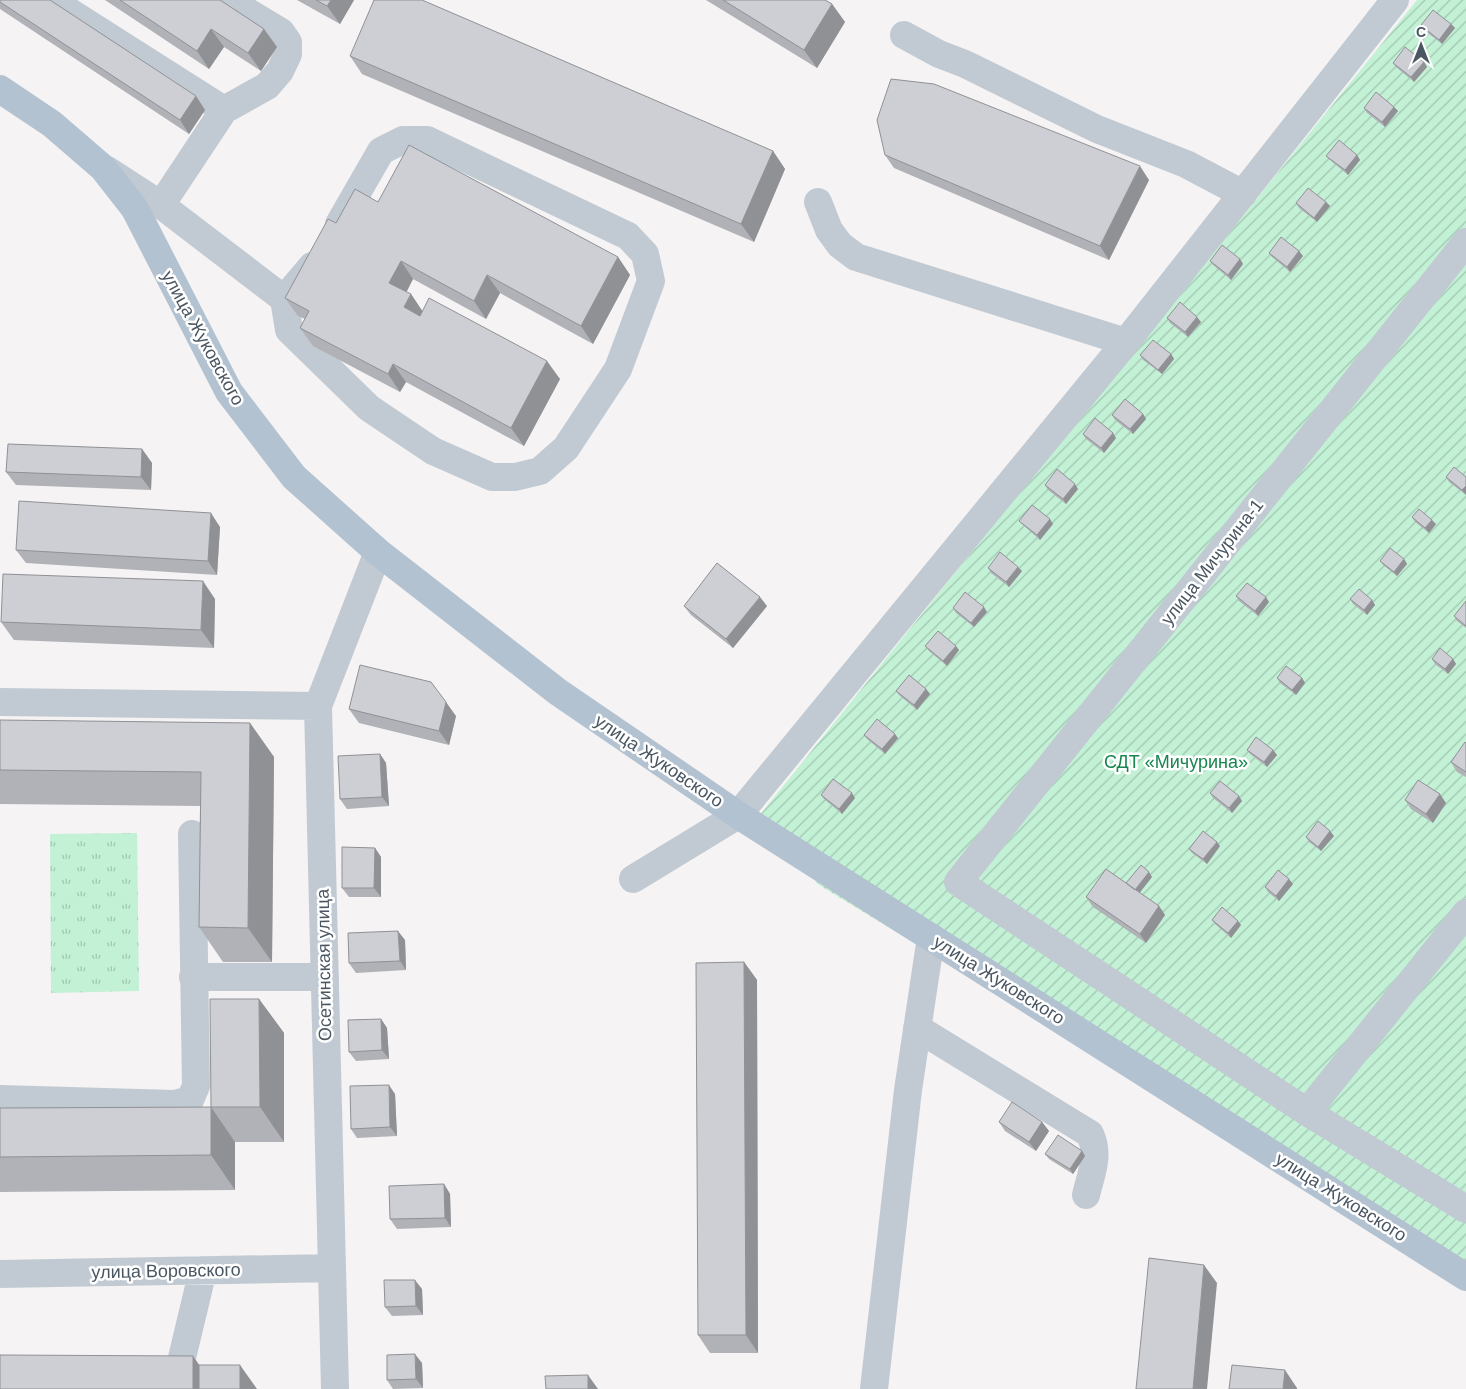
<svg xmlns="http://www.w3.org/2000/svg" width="1466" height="1389" font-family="Helvetica,sans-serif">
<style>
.park{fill:url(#park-tufts)}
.garden{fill:url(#garden-furrows)}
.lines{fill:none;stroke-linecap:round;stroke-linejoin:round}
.minor{stroke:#c1cad2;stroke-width:28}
.major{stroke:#b3c2d1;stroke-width:28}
.wall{fill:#b0b2b7}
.shaded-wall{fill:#909195}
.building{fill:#cdcfd5;stroke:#909195}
.labels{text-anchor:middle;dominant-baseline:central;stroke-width:5;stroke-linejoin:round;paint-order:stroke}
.street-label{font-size:18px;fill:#4a5661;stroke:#fff}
.park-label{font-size:18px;fill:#17864f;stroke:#fff}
</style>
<defs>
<pattern id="park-tufts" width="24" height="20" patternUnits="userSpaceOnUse" patternTransform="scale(1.25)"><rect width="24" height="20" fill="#c3f1d5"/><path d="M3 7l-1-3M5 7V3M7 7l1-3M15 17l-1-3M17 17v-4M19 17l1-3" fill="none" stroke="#a0c6b0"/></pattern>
<pattern id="garden-furrows" width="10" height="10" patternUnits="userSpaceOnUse" patternTransform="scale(1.25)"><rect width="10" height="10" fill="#c3f1d5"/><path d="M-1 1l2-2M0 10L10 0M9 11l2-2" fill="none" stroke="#a0c6b0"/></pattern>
</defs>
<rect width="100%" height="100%" fill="#f5f3f3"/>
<path class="park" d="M137,833l2,158 -88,2 -1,-159z"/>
<path class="garden" d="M1417,0h49v1279l-647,-394 -60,-69z"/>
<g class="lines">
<path class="minor" d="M51,0l173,110
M904,35l35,19 26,10 132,65 89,35 57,30
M107,170l54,35 123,94 5,31 80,78 64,43 59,26h23l25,-6 26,-23 52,-79 33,-88 -6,-27 -17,-18 -201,-96h-24l-22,11 -42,73
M818,202l11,28 11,15 16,12 270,85
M161,205l63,-95 43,-24 13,-15 8,-17v-12l-7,-10 -53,-32
M1466,242l-508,640 349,230 159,97
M284,299l28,-33
M0,702l318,4
M633,879l105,-64 388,-473 269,-342
M193,977h132
M917,1028l173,106c10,21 1,40 -4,61
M0,1099l174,5 16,-4 6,-14 -4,-252
M1307,1112l159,-199
M0,1274l332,-6
M154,1374l18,-2 9,-10 22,-92
M335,1389l-17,-683 60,-154
M874,1389l34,-299 23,-153"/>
<path class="major" d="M0,89l52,35 51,44 32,41 94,183 65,85 84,75 180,140 180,123 728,462"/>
</g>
<path class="wall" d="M0,0l196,96 9,14 -16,24 -189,-125z
M105,0h115l44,29 13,18 -16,24 -37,-24 -15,22z
M297,0h57l-14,24z
M706,0h119l7,4 13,18 -28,46z
M1451,24l4,4 -13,16 -18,-14 -3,-5z
M350,56l423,95 12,18 -31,73 -392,-168z
M1424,62l3,5 -13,15 -18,-15 -3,-4z
M1394,107l4,4 -13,16 -18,-14 -3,-5z
M885,155l264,25 -40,80 -215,-92z
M1357,155l3,5 -12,15 -18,-15 -4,-4z
M378,202l240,55 12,18 -37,69 -93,-51 -14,26 -73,-40 -7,13 5,2 11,17 138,68 -36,67 -118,-64 -6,10 -87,-46 -13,-18 5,-9 -7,-3 -13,-18 51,-75z
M1326,202l4,4 -13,16 -18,-14 -3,-5z
M1269,253l34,3 -13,16 -18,-15z
M1240,259l3,5 -12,16 -18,-15 -3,-4z
M1167,318l34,4 -13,15 -18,-14z
M1171,354l3,5 -12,15 -19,-14 -3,-5z
M1143,414l3,5 -13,15 -18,-14 -3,-5z
M1083,434l33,4 -12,15 -18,-14z
M142,449l10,14 -1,27 -135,-5 -10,-13z
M1446,477h20v18l-17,-13z
M1045,485l33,4 -12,15 -18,-14z
M1412,517l24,7 -7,9 -14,-11z
M1019,521l34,3 -13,16 -17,-15z
M220,527l-3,48 -191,-12 -10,-13z
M1404,559l3,5 -10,12 -14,-11 -3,-4z
M988,568l34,3 -13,16 -18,-14z
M1236,596l33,6 -11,14 -19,-15z
M215,599l-1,49 -200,-8 -13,-18z
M1350,599l22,1 3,5 -8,10 -14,-11z
M1466,601v27l-9,-7 -3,-5z
M684,606h83l-34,42 -42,-33z
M953,608l34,4 -13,15 -18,-14z
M925,646l34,4 -12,16 -18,-15z
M1432,659h21l3,5 -8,10 -13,-10z
M1277,678h25l3,5 -9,12 -16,-12z
M926,689l4,5 -13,16 -18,-15 -3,-4z
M349,709l107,7 -7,29 -90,-22z
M0,720l250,3 24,34 -2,205h-49l-24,-35 1,-121 -200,-2z
M864,735l34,3 -13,16 -18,-15z
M1466,743v34l-9,-5 -6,-10z
M1247,750h26l4,5 -10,12 -17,-13z
M380,754l6,9 3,43 -42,3 -7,-10z
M1210,793l32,8 -10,12 -19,-15z
M821,795l34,3 -13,16 -18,-15z
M1405,800l41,3 -13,20 -22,-14z
M1334,836l-13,15 -12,-9 -3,-5z
M1220,846l-13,18 -15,-11 -3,-4z
M375,848l6,9v40h-32l-7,-9z
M1152,877l-13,16 20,13 6,9 -19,28 -53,-36 -7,-10z
M1293,884l-14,17 -11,-9 -3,-5z
M1212,920l29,5 -10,13 -16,-14z
M405,940l1,30 -50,3 -7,-10z
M744,962l13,18 1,373h-48l-12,-18z
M259,999l25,34v109h-49l-24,-35z
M381,1019l6,9 2,31 -33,2 -7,-9z
M395,1094l2,42 -40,2 -6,-9z
M211,1107l24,35v48l-235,2v-84z
M999,1122h43l7,9 -13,20 -31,-20z
M1082,1151l3,5 -12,18 -24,-15 -4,-5z
M444,1184l6,10 1,33 -54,2 -7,-10z
M422,1289l1,26 -31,1 -7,-9z
M422,1363l1,25 -30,1 -6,-9z"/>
<path class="shaded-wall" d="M331,0h23l-14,24 -13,-18z
M832,4l13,18 -28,46 -13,-18z
M1451,24l4,4 -13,16 -3,-4z
M211,29l13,18 -15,22 -12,-18z
M264,29l13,18 -16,24 -13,-18z
M1424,62l3,5 -13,15 -3,-5z
M196,96l9,14 -16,24 -9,-14z
M1394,107l4,4 -13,16 -3,-5z
M773,151l12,18 -31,73 -13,-18z
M1357,155l3,5 -12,15 -3,-5z
M1140,166l9,14 -40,80 -9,-14z
M1326,202l4,4 -13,16 -3,-4z
M1299,251l4,5 -13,16 -3,-5z
M618,257l12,18 -37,69 -12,-18z
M1240,259l3,5 -12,16 -3,-5z
M401,261l12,18 -11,22 -13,-18z
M487,275l13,18 -14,26 -12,-18z
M411,294l12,18 -7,13 -12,-18z
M1197,317l4,5 -13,15 -3,-5z
M1171,354l3,5 -12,15 -4,-4z
M547,361l13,18 -36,67 -13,-18z
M393,364l13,18 -6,10 -12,-18z
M1143,414l3,5 -13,15 -3,-5z
M1113,433l3,5 -12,15 -3,-5z
M142,449l10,14 -1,27 -10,-13z
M1075,484l3,5 -12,15 -3,-5z
M1466,486v9l-4,-5z
M211,513l9,14 -3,48 -9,-14z
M1050,519l3,5 -13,16 -3,-5z
M1432,520l4,4 -7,9 -4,-5z
M1404,559l3,5 -10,12 -3,-4z
M1018,567l4,4 -13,16 -3,-5z
M203,581l12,18 -1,49 -13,-18z
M760,597l7,9 -34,42 -7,-9z
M1266,597l3,5 -11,14 -3,-5z
M1372,600l3,5 -8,10 -3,-5z
M984,607l3,5 -13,15 -3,-4z
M956,646l3,4 -12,16 -4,-5z
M1453,659l3,5 -8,10 -3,-5z
M1302,678l3,5 -9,12 -4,-5z
M926,689l4,5 -13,16 -3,-5z
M446,702l10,14 -7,29 -10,-14z
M250,723l24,34 -2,205 -24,-34z
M895,734l3,4 -13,16 -3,-5z
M1273,750l4,5 -10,12 -3,-5z
M380,754l6,9 3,43 -7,-9z
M852,793l3,5 -13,16 -3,-5z
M1440,794l6,9 -13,20 -7,-9z
M1239,796l3,5 -10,12 -3,-5z
M1330,831l4,5 -13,15 -3,-4z
M1217,842l3,4 -13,18 -4,-5z
M375,848l6,9v40l-7,-9z
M1149,872l3,5 -14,18 -3,-5z
M1289,879l4,5 -14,17 -3,-5z
M1159,906l6,9 -19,28 -6,-9z
M1238,921l3,4 -10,13 -3,-5z
M398,931l7,9 1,30 -6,-9z
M744,962l13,18 1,373 -12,-18z
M259,999l25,34v109l-24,-35z
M381,1019l6,9 2,31 -7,-9z
M389,1085l6,9 2,42 -7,-9z
M211,1107l24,35v48l-24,-35z
M1042,1122l7,9 -13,20 -7,-9z
M1082,1151l3,5 -12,18 -3,-5z
M444,1184l6,10 1,33 -6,-9z
M1204,1265l13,18 -10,106h-14z
M415,1280l7,9 1,26 -7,-9z
M415,1354l7,9 1,25 -7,-9z
M193,1356l23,33h-23z
M240,1365l17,24h-17z
M1285,1370l12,18v1h-14z
M588,1375l10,14h-10z"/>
<path class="building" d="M0,0h50l146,96 -16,24 -180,-118z
M120,0h100l44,29 -16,24 -37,-24 -14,22z
M316,0h15l-4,6z
M374,0h48l351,151 -32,73 -391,-168z
M723,0h102l7,4 -28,46z
M1433,10l18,14 -12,16 -18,-15z
M1405,47l19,15 -13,15 -18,-14z
M891,79l43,5 206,82 -40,80 -215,-91 -8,-35z
M1376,92l18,15 -12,15 -18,-14z
M1339,140l18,15 -12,15 -19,-14z
M409,145l209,112 -37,69 -94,-51 -13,26 -73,-40 -12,22 22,11 -7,13 16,9 9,-18 118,63 -36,67 -118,-64 -5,10 -88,-46 9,-17 -24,-13 43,-79 8,4 19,-34 23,13z
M1308,188l18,14 -12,16 -18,-15z
M1281,237l18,14 -12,16 -18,-14z
M1222,245l18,14 -12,16 -18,-14z
M1180,302l17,15 -12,15 -18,-14z
M1153,340l18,14 -13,16 -18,-15z
M1125,399l18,15 -13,15 -18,-14z
M1095,418l18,15 -12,15 -18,-14z
M8,444l134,5 -1,28 -135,-5z
M1454,467l12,10v9l-4,4 -16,-13z
M1057,469l18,15 -12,15 -18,-14z
M19,501l192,12 -3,48 -192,-11z
M1032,505l18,14 -13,16 -18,-14z
M1419,509l13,11 -7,8 -13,-11z
M1390,548l14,11 -10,13 -14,-11z
M1000,552l18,15 -12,15 -18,-14z
M717,563l43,34 -34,42 -42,-33z
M3,574l200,7 -2,49 -200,-8z
M1247,583l19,14 -11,14 -19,-15z
M1359,589l13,11 -8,10 -14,-11z
M965,592l19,15 -13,16 -18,-15z
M1466,601v25l-12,-10z
M938,631l18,15 -13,15 -18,-15z
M1440,648l13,11 -8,10 -13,-10z
M360,665l71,17 15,20 -7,29 -90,-22z
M1286,666l16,12 -10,12 -15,-12z
M909,675l17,14 -12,16 -18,-14z
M877,719l18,15 -13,15 -18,-14z
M0,720l250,3 -2,205 -49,-1 2,-155 -201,-2z
M1256,737l17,13 -9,12 -17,-12z
M1465,742l1,1v29l-15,-10z
M380,754l2,43 -42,2 -2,-43z
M833,779l19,14 -13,16 -18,-14z
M1418,780l22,14 -14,20 -21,-14z
M1220,781l19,15 -10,12 -19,-15z
M1318,821l12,10 -12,16 -12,-10z
M1203,831l14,11 -14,17 -14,-10z
M342,847l33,1 -1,40h-32z
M1141,865l8,7 -14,18 -9,-7z
M1106,869l53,37 -19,28 -54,-37z
M1278,870l11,9 -13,17 -11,-9z
M1222,907l16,14 -10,12 -16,-13z
M398,931l2,30 -51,2 -1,-30z
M744,962l2,373h-48l-2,-372z
M210,999h49l1,108h-49z
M381,1019l1,31 -33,2 -1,-32z
M389,1085l1,42 -39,2 -1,-43z
M1012,1102l30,20 -13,20 -30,-20z
M211,1107v48l-211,2v-49z
M1058,1135l24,16 -12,18 -25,-15z
M444,1184l1,34 -55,1 -1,-33z
M1149,1258l55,7 -11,124h-57z
M384,1280h31l1,26 -31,1z
M415,1354l1,25 -29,1v-25z
M0,1355l193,1v33h-193z
M199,1365h41v24h-41z
M1232,1365l53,5 -2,19h-54z
M588,1375v14h-42l-1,-13z"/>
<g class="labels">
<g class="street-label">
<text transform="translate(203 338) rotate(61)">улица Жуковского</text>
<text transform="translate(1212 562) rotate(-52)">улица Мичурина-1</text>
<text transform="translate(659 761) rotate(34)">улица Жуковского</text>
<text transform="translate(324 965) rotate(-91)">Осетинская улица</text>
<text transform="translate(999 980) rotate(32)">улица Жуковского</text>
<text transform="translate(1341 1197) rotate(32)">улица Жуковского</text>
<text transform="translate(166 1271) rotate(-1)">улица Воровского</text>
</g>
<g class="park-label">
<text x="1176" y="762">СДТ «Мичурина»</text>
</g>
</g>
<g transform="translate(1421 45)" stroke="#ffffff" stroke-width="4" paint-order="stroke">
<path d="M0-4L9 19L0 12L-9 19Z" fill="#4a5661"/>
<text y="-8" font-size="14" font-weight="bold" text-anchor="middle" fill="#4a5661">С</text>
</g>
</svg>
